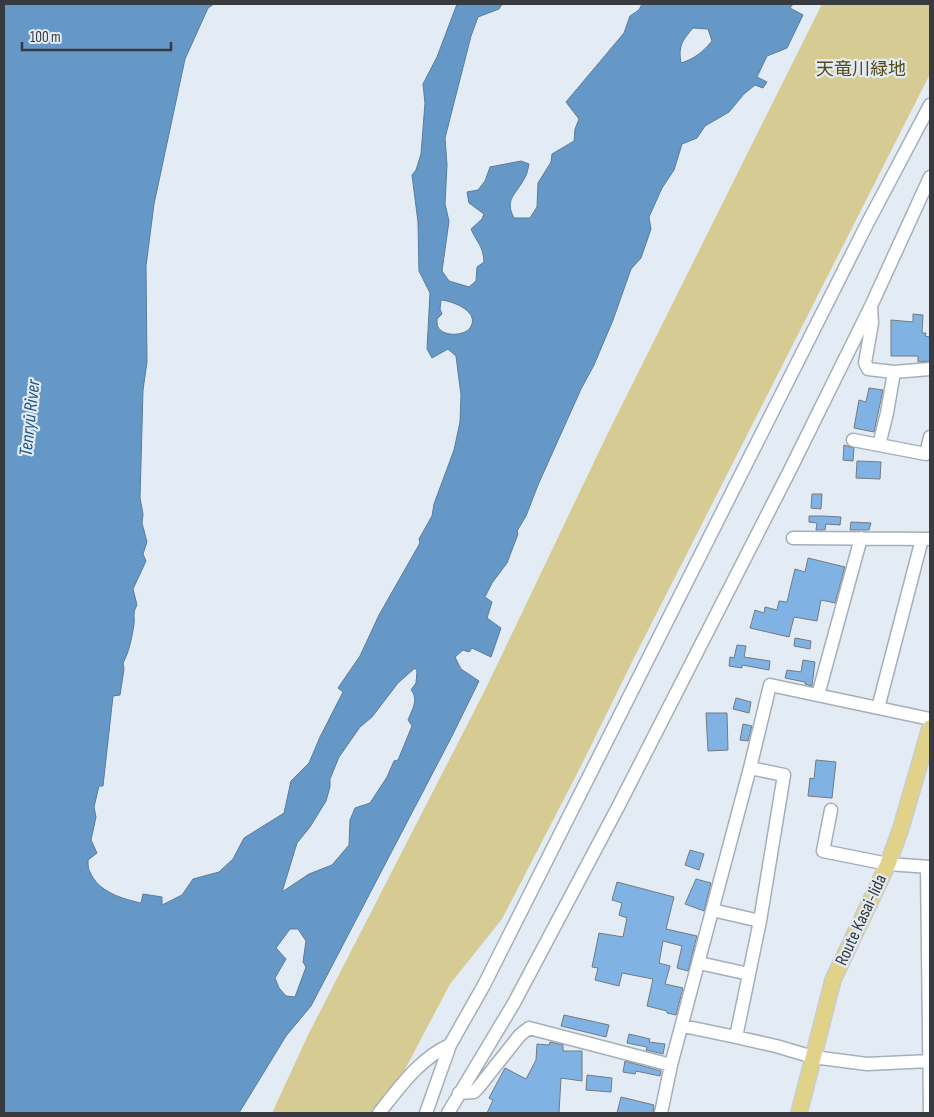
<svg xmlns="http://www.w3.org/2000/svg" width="934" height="1117" font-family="'Sofia Sans Condensed','Noto Sans JP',sans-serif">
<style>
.green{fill:#d6cb93}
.water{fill:#6698c7;stroke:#587c9e;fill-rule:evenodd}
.building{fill:#80b3e4;stroke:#727a82}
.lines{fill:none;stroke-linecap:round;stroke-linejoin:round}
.minor-casing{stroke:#a6afb8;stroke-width:15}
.major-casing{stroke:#cbcccd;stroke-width:18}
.minor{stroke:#fff;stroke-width:12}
.major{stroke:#e0d289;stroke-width:15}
.labels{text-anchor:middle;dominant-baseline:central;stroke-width:4.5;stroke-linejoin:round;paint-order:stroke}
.park-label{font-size:18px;fill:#554a17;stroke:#e3ecf5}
.street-label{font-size:18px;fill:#373a3e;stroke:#e3ecf5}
.water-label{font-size:19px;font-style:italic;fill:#1c5381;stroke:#e3ecf5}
</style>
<rect width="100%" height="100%" fill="#e3ecf5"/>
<path class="green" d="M822,4h108v70l-297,586 -53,108 -78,151 -52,65 -68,129h-110l36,-78 177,-345 121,-253z"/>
<path class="water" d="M4,4h210l-6,4 -23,51 -31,145 -8,62 1,96 -4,28 -3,108 3,16 -1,9 5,19 -4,12 3,7 -13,28 4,16c-5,9 -2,11 -3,19 -2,14 -5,28 -11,39l1,6 -4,26 -7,1 -10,90h-4l-5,21 2,10 -5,23 6,13 -9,7c0,4 0,9 2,12 8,20 33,27 51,31l2,-9 19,3v8l20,-10 11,-16 26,-7 14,-13 11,-21 40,-25 7,-32 18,-18 11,-26 23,-45 -5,-4 22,-32 19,-41 41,-72 -1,-4 13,-23 2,-12 20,-54 6,-28 1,-27 -5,-39 -8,-7 -16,9 -5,-9 3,-56 -11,-22 -1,-49 -6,-47 4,-5 5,-16 4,-51 -2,-19 14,-27 20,-53h45l-3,5 -21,8 -7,19 -26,102 2,27 -2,39 4,17 -7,50 7,10 20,6 7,-6 1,-14 7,-5c-1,-17 -7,-19 -13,-33l11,-10 2,-5 -15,-11 -2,-11 11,-2 7,-9 5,-14 31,-6 8,3c-1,5 -2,11 -5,15 -8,16 -20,20 -10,39h16l7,-11 1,-24 13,-21 1,-8 22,-13 1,-12 4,-10 -13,-17 58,-69 6,-17 9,-6 3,-6h151l-3,4 13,7 -16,33 -20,8 -10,21 10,5 -4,6 -8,-3 -11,9 -15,18 -24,14 -8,12 -15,6 -8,26 -12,18 -13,29 2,12 -10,29 -10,11 -18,51 -19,45 -13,24 -43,96 -12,31 -9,15 1,3 -11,29 -15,20 -7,14 7,5 -5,16 14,10 -10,29 -19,-9 -3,4 -6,-2 -8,7 6,12 18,12 -27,55 -141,270 -25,30 -47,77h-235zM693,28l15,1 4,12c-9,11 -18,18 -31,22 -3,-17 1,-22 12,-35zM441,300c12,1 40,12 29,28 -6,8 -27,9 -32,-1 -1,-2 -1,-5 -1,-8l5,-5 -2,-5zM415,668l2,3 -1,12 -5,7c8,9 1,20 -3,30l4,6 -14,34 -4,1 -7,16 -17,26 -15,5 -5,12 -1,25 -17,20 -23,9 -27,18 15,-49 13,-16 16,-26 4,-14v-8l9,-22 21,-30 12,-10 26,-34zM290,929h8l8,12 -3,21 3,5 -11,30 -9,-1 -7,-8 -4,-10 11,-19 -10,-11z"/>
<path class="building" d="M913,314l10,1 -1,18h4l-1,3 5,1v24l-12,1v-6h-27v-36l22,2z
M869,388l14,2 -9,42 -20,-4 5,-28 7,2z
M844,445l10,3 -1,13 -10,-1z
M857,461l24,1 -1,17 -24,-1z
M812,494h10l-1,15 -10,-1z
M809,516h14l18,1 -1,8 -14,-1 -1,6h-9l1,-7 -8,-1z
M851,522l20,1 -2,7h-19z
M808,558l37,9 -10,36 -14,-3 -4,21 -23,-4 -5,20 -39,-9 5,-18 9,3 1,-6 12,3 2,-9 8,1 8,-33 10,3z
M795,638l16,3 -1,8 -16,-3z
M737,645l9,1 -2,11 26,4 -1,9 -27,-5v3l-13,-2 1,-9 4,1z
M803,660l12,2 -3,24 -7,-2v-2l-20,-4 2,-8 14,2z
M736,698l15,4 -2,11 -16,-4z
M706,713h21l1,37 -20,1z
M743,724l9,2 -4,15 -8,-1z
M816,760l20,2 -4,36 -24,-2 2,-18 4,1z
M690,850l14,4 -5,16 -14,-5z
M696,879l15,4 -7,28 -19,-7z
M617,882l57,15 -8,32 31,7 -9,35 -11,-3 5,-22 -19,-5 -4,22 11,3 -5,18 18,4 -7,27 -9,-2v-2l-20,-5 6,-27 -31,-6 -3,13 -24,-6 3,-12 -6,-1 7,-34 24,4 4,-19 -8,-3 3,-12 -10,-3z
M564,1015l45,10 -3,12 -45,-11z
M629,1034l21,5 -1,3 16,2 -2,10 -17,-4 1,-3 -20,-4z
M550,1042l13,3v6h19v30l-21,-3 -2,35h-72l6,-13 -4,-2 16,-30 21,11 10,-19 1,-16 12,1z
M625,1061l36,10 -1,5 -24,-5 -1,3 -12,-2z
M587,1075l25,3 -1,14 -25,-2z
M621,1097l33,8 -1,8h-36z"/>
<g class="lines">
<g class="minor-casing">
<path id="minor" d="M871,306l1,17 -7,40 3,6 26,3
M853,440l73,14 4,-17
M879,445l8,-32 7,-41 36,-3
M793,538l135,1
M818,695l43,-157
M878,708l44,-169
M831,810l-8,41 65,13 42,3
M927,867l3,246
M712,910l48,11
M699,963l50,11
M683,1026l53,11 24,-116 24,-146 -34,-7
M736,1037l40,9 37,11 54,7 63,-3
M459,1093l15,-1 4,-4 42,-53 9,-7 142,37
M379,1113c20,-25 41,-55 71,-68
M426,1113l24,-68 34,-60 382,-759 64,-121
M448,1113l66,-110 104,-196 172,-337 81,-164 59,-129
M661,1113l10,-48 79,-297 20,-83 160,34"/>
</g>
<g class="major-casing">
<path id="major" d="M799,1113l34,-133 55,-116 13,-36 29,-100"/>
</g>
<use href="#minor" class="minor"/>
<use href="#major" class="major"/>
</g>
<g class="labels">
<g class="park-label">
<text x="861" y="69">天竜川緑地</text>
</g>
<g class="street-label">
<text transform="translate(861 920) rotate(-65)">Route Kasai-Iida</text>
</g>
<g class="water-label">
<text transform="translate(30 418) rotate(-84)">Tenryū River</text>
</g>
</g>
<rect width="934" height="1117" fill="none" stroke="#373a3e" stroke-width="10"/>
<path d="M22 42v8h149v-8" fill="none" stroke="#373a3e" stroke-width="2.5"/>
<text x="30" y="42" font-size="15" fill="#373a3e" stroke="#e3ecf5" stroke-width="4" paint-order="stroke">100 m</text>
</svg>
